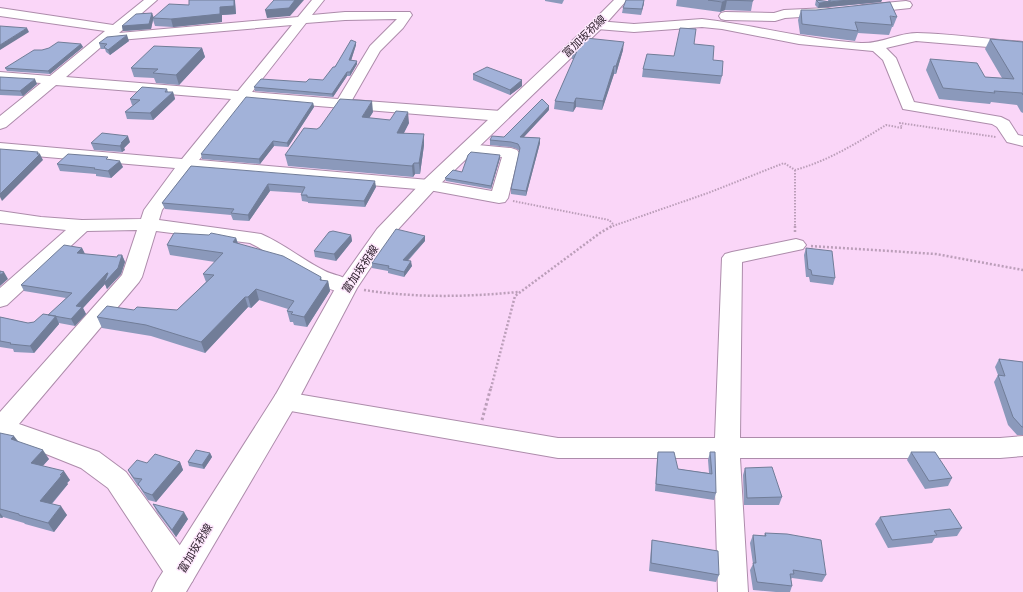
<svg xmlns="http://www.w3.org/2000/svg" width="1023" height="592" font-family="'Titillium Web','Noto Sans JP',sans-serif">
<style>
.lines{fill:none;stroke-linecap:round;stroke-linejoin:round}
.minor-casing{stroke:#ad8cab;stroke-width:2}
.major-casing{stroke:#ad8cab;stroke-width:2}
.path-far2{stroke:#bb9eb9;stroke-width:2;stroke-dasharray:1.5 1.5;stroke-linecap:butt}
.path-far1{stroke:#bb9eb9;stroke-width:2.5;stroke-dasharray:2 2;stroke-linecap:butt}
.path{stroke:#bb9eb9;stroke-width:3;stroke-dasharray:2.5 2.5;stroke-linecap:butt}
.minor{fill:#fff;fill-rule:evenodd}
.major{fill:#fff;fill-rule:evenodd}
.wall{fill:#8b99bb}
.shaded-wall{fill:#717d98}
.building{fill:#a2b2d9;stroke:#717d98}
.labels{text-anchor:middle;dominant-baseline:central;stroke-width:3;stroke-linejoin:round;paint-order:stroke}
.street-label{font-size:11px;fill:#291c28;stroke:#fee9fd}
</style>
<rect width="100%" height="100%" fill="#fad6f8"/>
<g class="lines">
<g class="minor-casing">
<path id="minor" d="M144,0h13l-38,33 179,-16 14,-17h12l-12,15 33,-3h65l2,3 -9,13 -23,23 -28,49 149,11 5,2 3,3 -3,3 -5,2 -255,-21 -47,60 230,20 63,11 10,-34 -41,-5 -2,-3 2,-3 6,-2 44,4 6,2 2,3 -11,45 -3,4 -6,1 -70,-13 -237,-20 -30,40 -3,10 102,14c23,10 42,26 64,37 10,5 26,6 32,16l-3,5c-27,7 -78,-37 -104,-49l-94,-12 -14,46 -3,5 -120,142 80,28 27,20 66,90 4,10 -4,10 -11,4 -11,-4 -62,-94 -27,-20 -60,-24 -21,-4v-28l122,-137 15,-45 -50,1 -80,74 -7,2v-19l66,-58 -66,-7v-12l41,6 41,3 59,-1 3,-9 31,-42 -175,-15v-10l182,16 49,-60 -175,-14 -50,42 -6,2v-13l41,-33 -41,-3v-8l50,4 55,-45 -105,-15v-8l113,17zM397,19l-27,27 -32,53 -86,-7 54,-69 39,-3zM292,25l-54,66 -172,-14 42,-36z
M906,1l4,1 2,3 -2,3 -47,5 -4,-1 -2,-3 2,-3 4,-1z
M828,8l4,1 2,3 -2,3 -47,3 -10,3 -50,-1 -4,-1 -2,-3 2,-3 4,-1 49,1 10,-3z
M702,19c53,6 105,21 159,24 20,1 37,-10 56,-10 35,1 71,6 106,9v8l-107,-9 -30,7 10,10 18,44 87,15 8,4 9,14 5,1v10l-16,-4 -10,-15 -5,-3 -89,-15 -20,-49 -10,-9 -74,-7 -77,-15 -20,-2 -68,5 -37,-3 -4,-1 -2,-3 2,-3 4,-1 37,3z
M796,239l7,2 3,4 -3,4 -61,13 -2,176h260l23,-2v20l-23,2h-260l8,134h-30l-4,-134h-156l-273,-48 -9,-2 -3,-7 3,-7 9,-2 273,46h157l7,-180 3,-4 7,-2z"/>
</g>
<g class="major-casing">
<path id="major" d="M614,0h13l-25,28 -167,161 -44,48 -34,51 -63,120 -108,184h-34l5,-11 119,-187 60,-107 41,-58 46,-48 169,-159z"/>
</g>
<path class="path-far2" d="M795,170v57
M513,201l96,19 5,5
M610,227l98,-34 76,-30 11,7c33,-9 62,-27 91,-45l16,3 -2,-5 96,14"/>
<path class="path-far1" d="M795,226v7
M811,246l125,8 87,16
M364,290c52,8 102,7 154,2
M491,388l24,-92 85,-63 12,-7"/>
<path class="path" d="M482,420l9,-33"/>
<use href="#minor" class="minor"/>
<use href="#major" class="major"/>
</g>
<path class="wall" d="M189,0h46l1,14 -14,1v7l-49,5 -18,-1 -2,-6 -2,9 -28,2 -1,-5 32,-9 35,-12z
M545,0h19l-2,4 -17,-3z
M677,0h76l-2,11 -26,-1 -5,2 -44,-6z
M816,0l12,1v-1h54l-1,2 -63,6 -3,-3z
M644,3l-3,12 -19,-2 1,-5z
M801,10l96,7 -4,10h-1l-3,8 -31,-2 -3,8 -55,-7 -2,-14z
M990,39l33,3v71l-2,-1 -4,-7 -26,-3 -1,2 -51,-5 -13,-29 4,-11 55,18 17,1 -17,-29z
M129,41l-19,14 -4,-3 -1,-3h-4l-2,-6z
M356,42v3l-5,15 6,4 -7,12h-3l-14,21 -78,-6 -1,-4 69,-7z
M81,44l2,3 -33,27 -43,-3 -2,-3 37,-18z
M694,44l19,16 9,16 -2,8 -78,-7 1,-8 31,-13z
M202,48l3,9 -26,28 -23,-2 -2,-5 -20,-1 -3,-9z
M623,50l-7,24h-2l-12,36 -26,-3 -3,5 -19,-3 1,-8 19,-42h-2v-8z
M473,74l49,6v6l-12,9 -37,-15z
M0,77l37,7 -14,12 -23,-1z
M167,89l1,3h5l2,7 -22,21 -26,-1 -2,-7 8,-7h-1l-2,-6z
M313,103l1,4 -26,40 -14,-1 -14,18 -58,-5 -1,-5z
M549,110l-25,27 16,1v5l-14,53 -15,-2v-5l9,-38 -3,-2 -6,-2 -21,-2v-5l14,-3z
M373,112l-4,6 40,5 -5,10 20,12 -4,29h-5l-2,3 -125,-11 -3,-11 32,-26z
M130,142l-6,6 1,2 -3,2 -28,-2 -3,-7z
M500,155v3l-9,31 -45,-8 -1,-3 17,-6z
M109,159l14,8 -12,11 -15,-2v-2l-36,-3 -3,-7z
M191,166l185,21 -11,20 -57,-4v-1l-6,-1 -1,-6 1,-2 -32,-2 -21,30 -16,-1 -2,-5 -66,-6 -3,-6z
M351,235l1,6 -16,20 -21,-4 -1,-6z
M236,238l2,5 84,37 6,1 2,10 -23,36 -13,-2 -1,-3h-3l-3,-11 1,-2 -29,-9 -8,8 -3,-1 -43,46 -54,-17 -49,-8 -5,-11 37,-7h43l29,-28 -3,-8 12,-12 -45,-7 -3,-10z
M425,241l-17,20 4,5 -8,11 -16,-4v-2l-16,-3v-5z
M82,248l3,6 32,3 5,-2 3,7 -4,12 -14,15 -2,-5 -22,24 3,6 -11,12 -16,-3v1l-25,29 -20,-1 -1,-3 -13,-2v-30l28,6 6,-1 15,-7 17,-17 -42,-7 -3,-6z
M806,248l29,30 -2,7 -23,-3 -1,-5h-3l-2,-22z
M999,359l24,3v73h-6l-9,-10 -14,-43 4,-7 -3,-8z
M0,433l18,9 31,17 -6,7 27,14 -3,3 1,1 -16,20 15,11 -13,17 -29,-8 -1,-1 -21,-6 -1,1h-2z
M658,452l20,17 31,4 -1,-13 2,-8 6,41 -2,7 -59,-9 2,-31z
M911,452l41,26 -4,8 -23,3 -18,-29z
M210,453l2,4 -8,12 -15,-3 -1,-4z
M180,462l3,8 -27,32 -8,-2 -6,-9 -3,-5h-1l-6,-9 -4,-7 19,-7z
M745,468l37,29 -3,8h-35l-1,-30z
M153,504l35,15 -12,18 -19,-25z
M880,517l82,11 -5,8 -22,2 -3,5 -44,5 -13,-24z
M765,533l61,42 -4,7 -30,-4 -1,1 1,7 -2,6h-14l-23,-2 -3,-20 3,-6 -3,-21 3,-8 11,1z
M652,540l67,35 -3,7 -67,-11 2,-23z"/>
<path class="shaded-wall" d="M234,0h1v3l1,11 -14,1v7l-49,5 -2,-8 49,-12z
M295,0h9l-14,16 -23,2 -2,-8z
M644,0v3l-3,12 1,-6z
M727,0l-2,10 -5,2 2,-10z
M849,0h33l-1,2 -63,6 1,-5z
M152,13l2,5h-1v2l-2,9 -28,2 -1,-5z
M27,28l2,4 -29,18v-5z
M127,35l2,6 -19,14 -2,-5z
M356,42v3l-6,19 -1,-4z
M624,42l-1,8 -7,24v-8z
M81,44l2,3 -33,27 -2,-3z
M202,48l3,9 -26,28 -3,-10z
M357,61v3l-7,12v-4z
M614,66v8l-12,36 1,-9z
M347,72v4l-14,21 -1,-3z
M35,79l2,5 -14,12 -3,-5z
M522,80v6l-12,9v-5z
M173,92l2,7 -22,21 -3,-7z
M576,98v9l-3,5 1,-9z
M372,101l1,11 -10,16 -1,-11z
M313,103l1,4 -26,40 -1,-4z
M549,106v4l-29,31v-4z
M408,112l1,11 -11,21 -1,-11z
M424,134v11l-4,29 -1,-11z
M128,136l2,6 -6,6 1,2 -3,2 -2,-6 1,-3z
M540,138v5l-14,53v-5z
M273,141l1,5 -14,18 -1,-5z
M38,152l1,3 1,-1 3,6 -41,41 -2,-4v-3z
M500,155v3l-9,31v-3z
M120,161l3,6 -12,11 -3,-7z
M414,163l1,11 -2,3 -1,-11z
M375,181l1,6 -11,20 -1,-6z
M268,184l2,7 -21,30 -1,-6z
M351,235l1,6 -16,20 -2,-7z
M425,236v5l-21,23 -1,-4z
M236,238l3,11 -6,-7z
M82,248l3,6 -8,-1z
M122,255l3,7 -4,12 -14,15 -2,-5 -22,24 3,6 -11,12 -4,-7 5,-13 31,-33 2,5z
M411,261l1,5 -8,11v-5z
M4,272l4,7 -8,7v-11z
M321,277l2,10 5,-6 2,10 -23,36 -3,-10z
M256,289l3,11 -8,8 -3,-11z
M245,297l3,10 -43,46 -4,-11z
M56,316l3,8 -25,29 -4,-7z
M14,436l7,9 -10,-6z
M43,450l6,9 -12,13 -6,-9z
M210,453l2,4 -8,12 -2,-4z
M180,462l3,8 -27,32 -4,-7z
M64,471l6,9 -3,3 1,1 -22,26 -6,-9z
M61,506l6,9 -13,17 -6,-9z
M184,512l4,7 -12,18 -4,-7z
M0,513l3,4 -1,1 -2,-2z"/>
<path class="building" d="M189,0h45v6l-14,1v7l-49,5 -18,-1 16,-14 20,1z
M274,0h21l-6,8 -24,2z
M626,0h18l-2,9 -19,-1z
M708,0h45v1l-26,-1 -5,2z
M816,0l14,2v-2h19l-30,3z
M890,2l7,15 -7,-1 2,9 -37,-3 3,9 -56,-7 -1,-14h15z
M152,13l-3,11 -27,2 14,-12z
M0,26l27,2 -27,17z
M680,28l16,1 -2,15 20,2 -1,14 10,1 -1,15 -79,-7 4,-15 27,2z
M127,35l-19,15 -4,-3 3,-3 -8,-1 8,-6z
M586,38l38,4 -8,24h-2l-11,35 -27,-3 -2,5 -19,-2 22,-50h-5z
M990,39l33,3v53l-1,-2 -28,-2 1,2 -52,-5 -13,-29 47,4 8,14 29,2z
M351,40l5,2 -7,18 8,1 -7,11h-3l-15,22 -78,-7 7,-8 45,3 3,-3 14,1 10,-13h2z
M58,42l23,2 -33,27 -43,-3 29,-18h8l7,-2z
M154,46l48,2 -26,27 -23,-2 5,-4 -27,-1z
M487,67l35,13 -12,10 -37,-16z
M0,77l35,2 -15,12 -20,-1z
M142,87l25,2 -2,3h8l-23,21 -25,-1 15,-12 -10,-1z
M246,97l67,6 -26,40 -14,-2 -14,18 -58,-5z
M340,99l32,2 -10,16 28,3 6,-9 12,1 -11,21 27,1 -5,29h-5l-2,3 -127,-11 19,-27 13,1 3,-2z
M542,99l7,7 -29,31 20,1 -14,53 -15,-2 9,-41 -2,-4 -7,-2 -21,-2 2,-4 12,1z
M102,133l26,3 -7,7h1l-2,3 -29,-3z
M0,149l38,3 -1,2h3l-40,40z
M471,152l29,3 -9,31 -46,-8 8,-8 9,2 6,-17z
M68,154l40,3 -2,2 14,2 -12,10 -14,-2 1,-1 -38,-4z
M191,166l184,15 -11,20 -57,-4v-2h-6l4,-8 -37,-3 -20,31 -17,-2 3,-4 -72,-6z
M396,229l29,7 -22,24 8,1 -7,11 -16,-4 1,-2 -17,-3z
M333,231l18,4 -17,19 -20,-3 15,-19z
M174,233l35,2 2,-2 25,5 -3,4 50,14 38,21 -1,3 8,1 -24,36 -13,-3 2,-2 -6,-1 7,-10 -38,-12 -8,8h-3l-44,45 -55,-17 -49,-8 10,-11 27,4 3,-3 40,3 37,-35 -11,-1 20,-21 -56,-8z
M64,245l18,3 -5,5 40,4 1,-2h4l-4,13 -14,15 4,-10h-1l-31,33 6,1 -11,12 -23,-4 24,-22 -51,-8z
M806,248l26,3 3,27 -23,-3 -1,-5 -3,-1z
M0,271l4,1 -4,3z
M43,314l13,2 -26,30 -20,-2 1,-1 -11,-2v-24l28,6 6,-1z
M999,359l24,3v65h-1l-9,-10 -15,-42 7,1z
M0,433l14,3 -3,3 32,11 -12,13 33,8 -4,4h2l-22,26 21,5 -13,17 -29,-8v-1l-19,-5z
M196,450l14,3 -8,12 -14,-3z
M658,452h16l4,17 34,5 -2,-22h5l1,41 -60,-9z
M911,452h24l17,26 -23,3z
M155,454l25,8 -28,33 -8,-3 -6,-8 4,-5 -8,-1 -6,-8 9,-10 10,3z
M772,467l10,30 -35,1 -2,-30z
M153,504l31,8 -12,18z
M950,509l12,19 -28,3 3,4 -45,5 -12,-23z
M765,533l22,1 34,6 5,35 -33,-5 1,4h-4l2,12 -35,-4 -4,-19h3l-3,-28 13,1z
M652,540l66,11 1,24 -68,-12z"/>
<g class="labels">
<g class="street-label">
<text transform="translate(584 36) rotate(-44)">富加坂祝線</text>
<text transform="translate(360 269) rotate(-56)">富加坂祝線</text>
<text transform="translate(195 548) rotate(-59)">富加坂祝線</text>
</g>
</g>
</svg>
